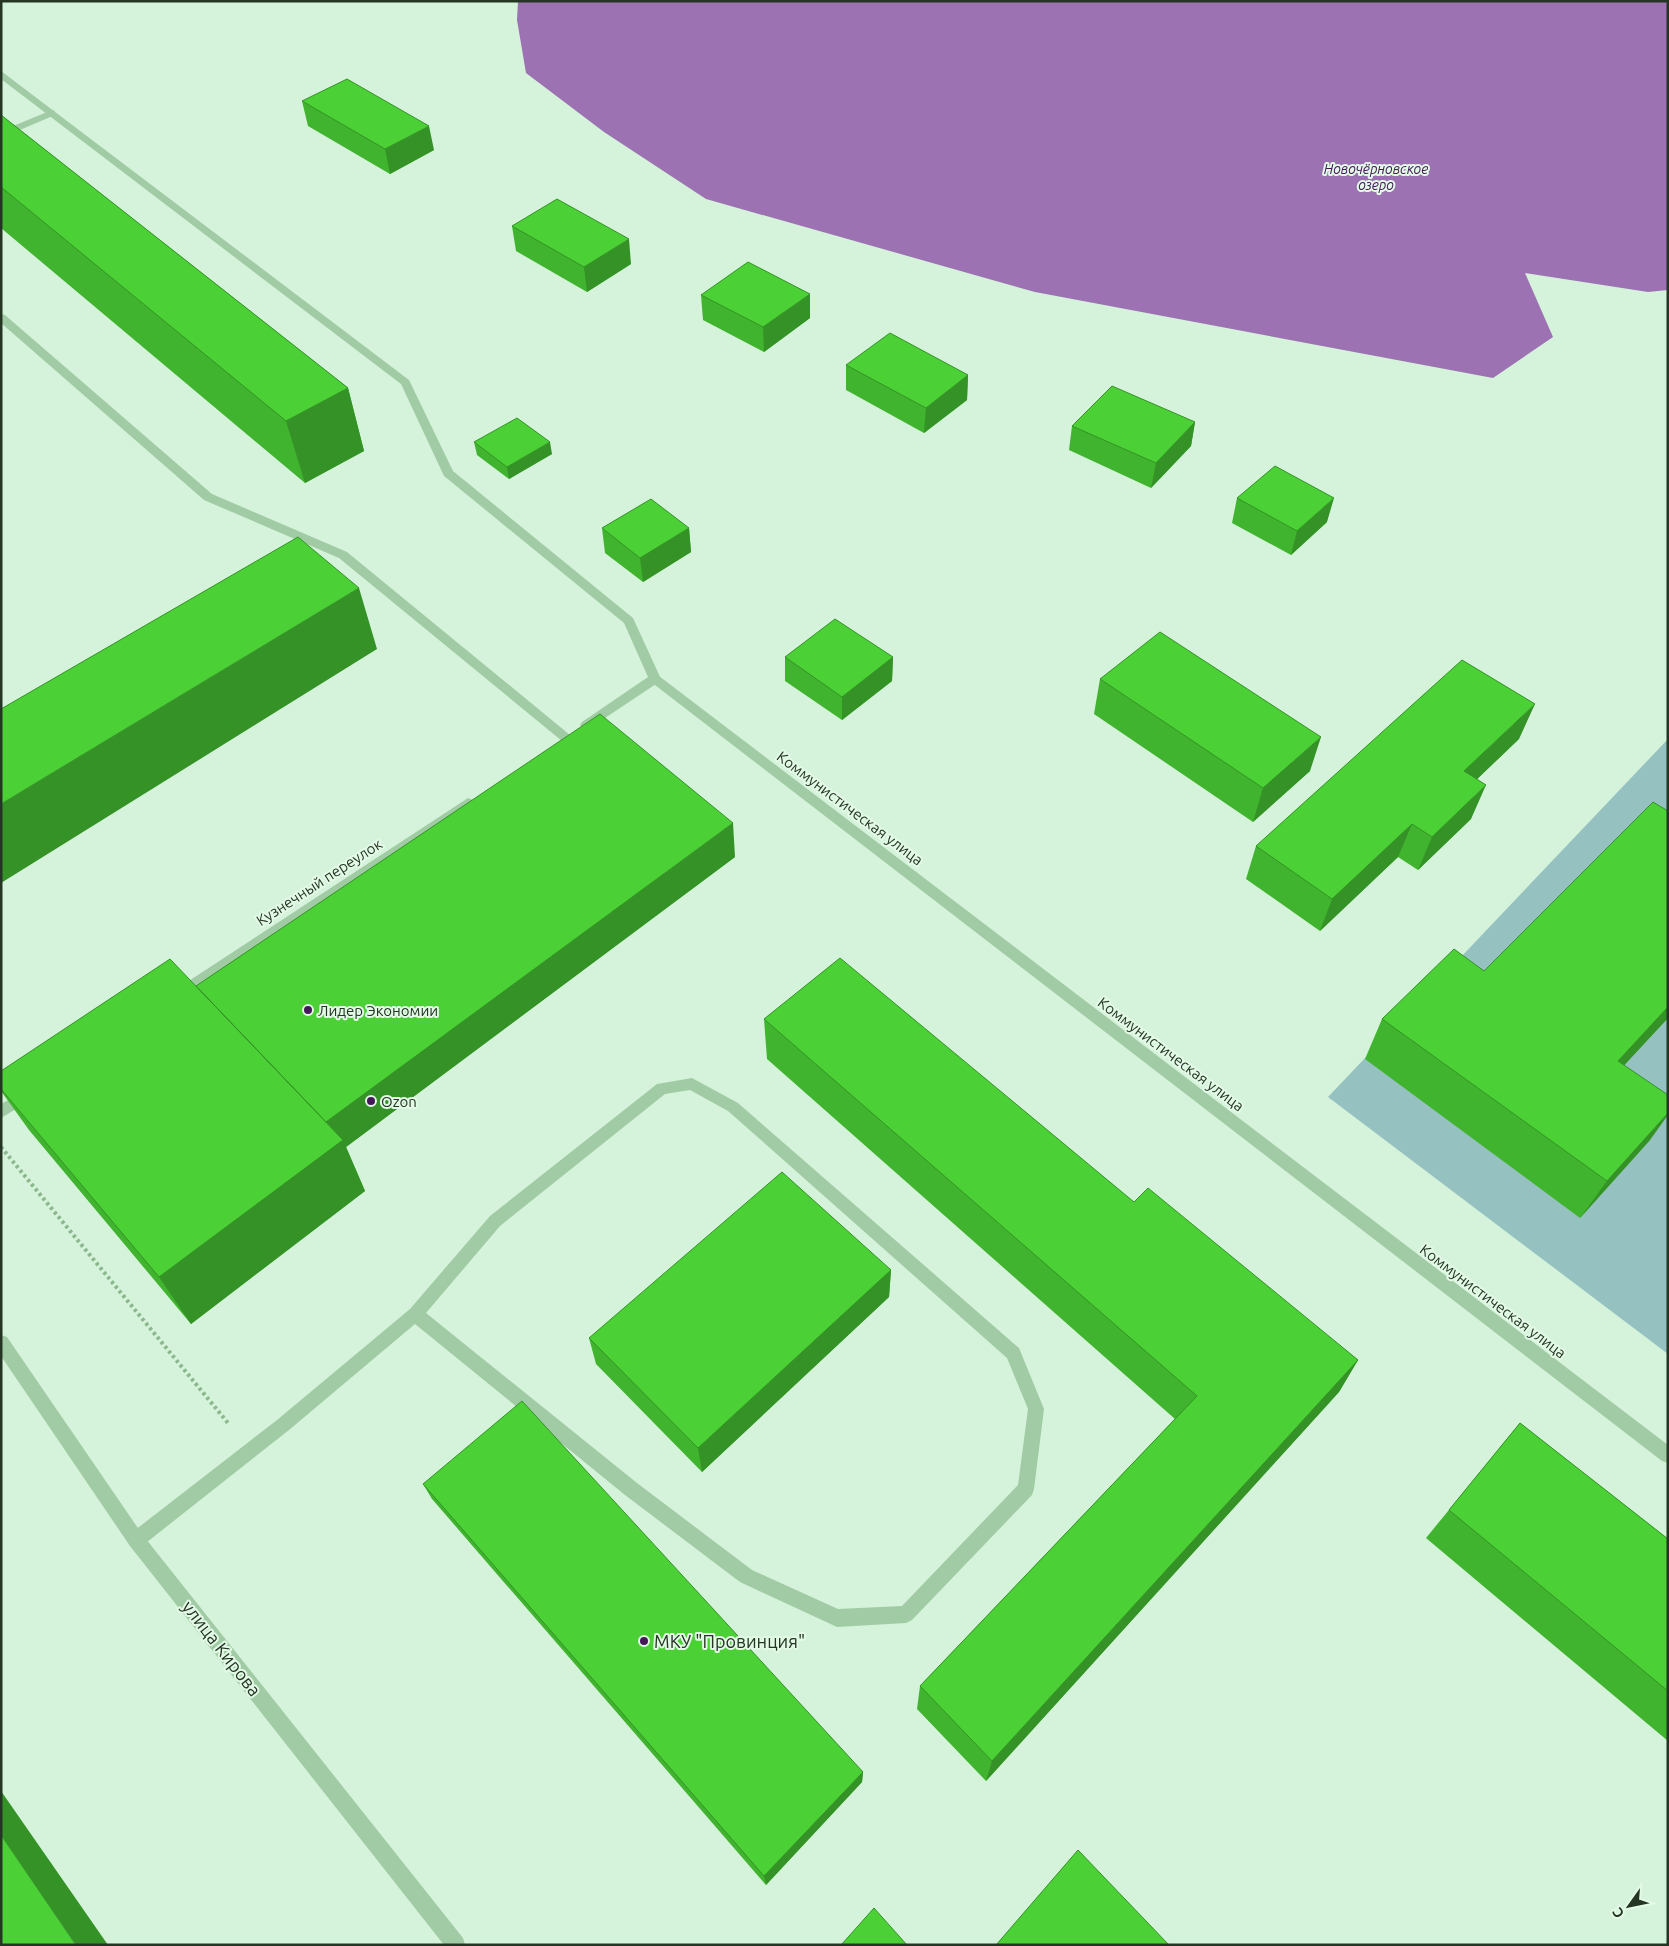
<svg xmlns="http://www.w3.org/2000/svg" width="1669" height="1946" font-family="Ubuntu,sans-serif">
<style>
.green{fill:#95c2c0}
.water{fill:#9c72b2}
.lines{fill:none;stroke-linecap:round;stroke-linejoin:round}
.path{stroke:#8bb78d;stroke-width:4;stroke-dasharray:3 3;stroke-linecap:butt}
.service{fill:#a1cba4;fill-rule:evenodd}
.minor{fill:#a1cba4;fill-rule:evenodd}
.tertiary{fill:#a1cba4;fill-rule:evenodd}
.wall{fill:#40b42e}
.shaded-wall{fill:#349226}
.building{fill:#4bd136;stroke:#349226}
.poi-dot{fill:#441759;stroke:#e2fae6;stroke-width:2}
.labels{text-anchor:middle;dominant-baseline:central;stroke-width:4;stroke-linejoin:round;paint-order:stroke}
.far-water-label{font-size:14px;font-style:italic;fill:#441759;stroke:#e2fae6}
.street-label{font-size:15px;fill:#253524;stroke:#e2fae6}
.poi-label{font-size:15px;fill:#253524;stroke:#e2fae6;text-anchor:start}
.near-poi-label{font-size:18px;fill:#253524;stroke:#e2fae6;text-anchor:start}
.near-street-label{font-size:18px;fill:#253524;stroke:#e2fae6}
</style>
<rect width="100%" height="100%" fill="#d5f3da"/>
<path class="green" d="M1668,739v615l-340,-257z"/>
<path class="water" d="M518,1h1150v289l-20,2 -123,-19 28,64 -60,41 -458,-86 -329,-93 -102,-67 -78,-59 -9,-53z"/>
<g class="lines">
<path class="path" d="M1,1147l227,276"/>
<path class="service" d="M52,110l3,1v4l-54,23v-7z
M1,314l4,1 207,179 135,58 223,183 2,3 -2,3h-8l-223,-183 -135,-58 -203,-177z
M692,1078l46,25 281,245 25,61 -10,80 -2,6 -120,125 -6,3 -69,4 -97,-45 -115,-87 -210,-171 -126,106 -147,116 -6,2 -6,-2 -2,-6 2,-6 147,-114 133,-111 80,-93 167,-132zM690,1090l38,21 279,247 21,51 -10,76 -116,121 -64,3 -86,-39 -115,-87 -211,-170 74,-87 165,-132z"/>
<path class="minor" d="M1,71l408,309 44,91 180,147 28,61 -2,3 -69,46h-8l-2,-3 2,-3 66,-45 -24,-54 -180,-147 -43,-92 -400,-305z
M468,798l5,2 1,3 -1,3 -288,192 -5,2 -5,-2 -2,-4 2,-4z
M26,1090l5,2 2,4 -2,4 -30,18v-14z"/>
<path class="tertiary" d="M655,675l4,1 1009,769v18l-6,-2 -1011,-779 -2,-3z
M1,1335l6,2 135,197 321,404 2,7h-21l-314,-399 -129,-190z"/>
</g>
<path class="wall" d="M302,101l132,49 -44,24 -82,-48z
M1,115l347,273 16,63 -59,32 -304,-255z
M512,226l119,38 -44,28 -71,-41z
M701,295l109,23 -46,34 -61,-32z
M846,365l122,10 -1,25 -43,33 -78,-43z
M1195,422l-4,24 -40,42 -82,-38 3,-24z
M474,442l78,12 -43,25 -32,-24z
M1237,498l90,24 -36,33 -59,-32z
M602,528h87l2,24 -48,30 -38,-29z
M785,657h108l-1,24 -50,39 -57,-39z
M1100,679l210,92 -57,51 -159,-108z
M1519,739l-42,40 -6,40 -53,51 -20,-13 -78,74 -74,-52 10,-33z
M1668,811v207l-44,47 26,75 -70,78 -215,-159 17,-40 102,-48z
M735,857l-389,290 19,44 -174,133 -162,-194 -28,-39v-20l195,-85z
M764,1019l370,183 224,158 -19,32 -353,389 -69,-72 3,-23 255,-267 -408,-360z
M891,1270l-2,27 -187,175 -106,-108 -7,-26z
M1520,1423l148,116v202l-242,-203z
M423,1484l440,288 -1,10 -96,103 -334,-386z"/>
<path class="shaded-wall" d="M429,126l5,24 -44,24 -5,-25z
M629,239l2,25 -44,28 -3,-25z
M810,294v24l-46,34 -1,-25z
M968,375l-1,25 -43,33 2,-25z
M348,388l16,63 -59,32 -19,-62z
M1195,422l-4,24 -40,42 5,-25z
M550,442l2,12 -43,25 -2,-12z
M1334,498l-7,24 -36,33 6,-24z
M689,528l2,24 -48,30 -3,-24z
M359,588l18,61 -376,234v-79z
M893,657l-1,24 -50,39v-23z
M1535,704l-16,35 -69,66 14,-34z
M1321,737l-11,34 -57,51 10,-34z
M1486,785l-15,34 -53,51 14,-33z
M733,823l2,34 -389,290 19,44 -174,133 -32,-47 160,-150z
M1412,824l-14,33 -78,74 12,-32z
M1668,1007v11l-76,82 26,-39z
M1668,1113v2l-18,25 -70,78 27,-37z
M891,1270l-2,27 -187,175 -4,-24z
M1358,1360l-19,32 -353,389 6,-20z
M863,1772l-1,10 -96,103 -2,-9z
M1,1791l107,154h-32l-75,-110z"/>
<path class="building" d="M347,79l82,47 -44,23 -83,-48z
M1,115l347,273 -62,33 -285,-234z
M557,199l72,40 -45,28 -72,-41z
M748,262l62,32 -47,33 -62,-32z
M890,333l78,42 -42,33 -80,-43z
M1112,386l83,36 -39,41 -84,-37z
M517,418l33,24 -43,25 -33,-25z
M1275,466l59,32 -37,33 -60,-33z
M651,499l38,29 -49,30 -38,-30z
M298,537l61,51 -358,216v-95z
M835,619l58,38 -51,40 -57,-40z
M1160,632l161,105 -58,51 -163,-109z
M1462,660l73,44 -71,67 22,14 -54,52 -20,-13 -80,75 -76,-53z
M600,714l133,109 -407,299 -130,-136z
M1653,802l15,9v196l-50,54 50,34v18l-61,68 -225,-162 72,-70 30,22z
M840,958l294,244 14,-14 210,172 -366,401 -72,-75 277,-290 -433,-377z
M170,959l173,181 -184,137 -158,-188v-18z
M782,1172l109,98 -193,178 -109,-110z
M522,1401l341,371 -99,104 -341,-392z
M1520,1423l148,116v152l-219,-181z
M1,1835l75,110h-75z
M1078,1850l91,95h-173z
M874,1908l33,37h-66z"/>
<g class="poi-dot">
<circle cx="308" cy="1010" r="5"/>
<circle cx="371" cy="1101" r="5"/>
<circle cx="644" cy="1641" r="5"/>
</g>
<g class="labels">
<g class="far-water-label">
<text x="1376" y="169">Новочёрновское<tspan x="1376" dy="16">озеро</tspan></text>
</g>
<g class="street-label">
<text transform="translate(850 808) rotate(37)">Коммунистическая улица</text>
<text transform="translate(319 882) rotate(-33)">Кузнечный переулок</text>
<text transform="translate(1171 1054) rotate(37)">Коммунистическая улица</text>
<text transform="translate(1493 1301) rotate(37)">Коммунистическая улица</text>
</g>
<g class="poi-label">
<text x="318" y="1010">Лидер Экономии</text>
<text x="381" y="1101">Ozon</text>
</g>
<g class="near-poi-label">
<text x="654" y="1641">МКУ "Провинция"</text>
</g>
<g class="near-street-label">
<text transform="translate(222 1648) rotate(52)">улица Кирова</text>
</g>
</g>
<rect width="1669" height="1946" fill="none" stroke="#253524" stroke-width="5"/>
<g transform="translate(1629 1906) rotate(237)" stroke="#e2fae6" stroke-width="4" paint-order="stroke">
<path d="M0-4L9 19L0 12L-9 19Z" fill="#253524"/>
<text y="-8" font-size="14" font-weight="bold" text-anchor="middle" fill="#253524">С</text>
</g>
</svg>
